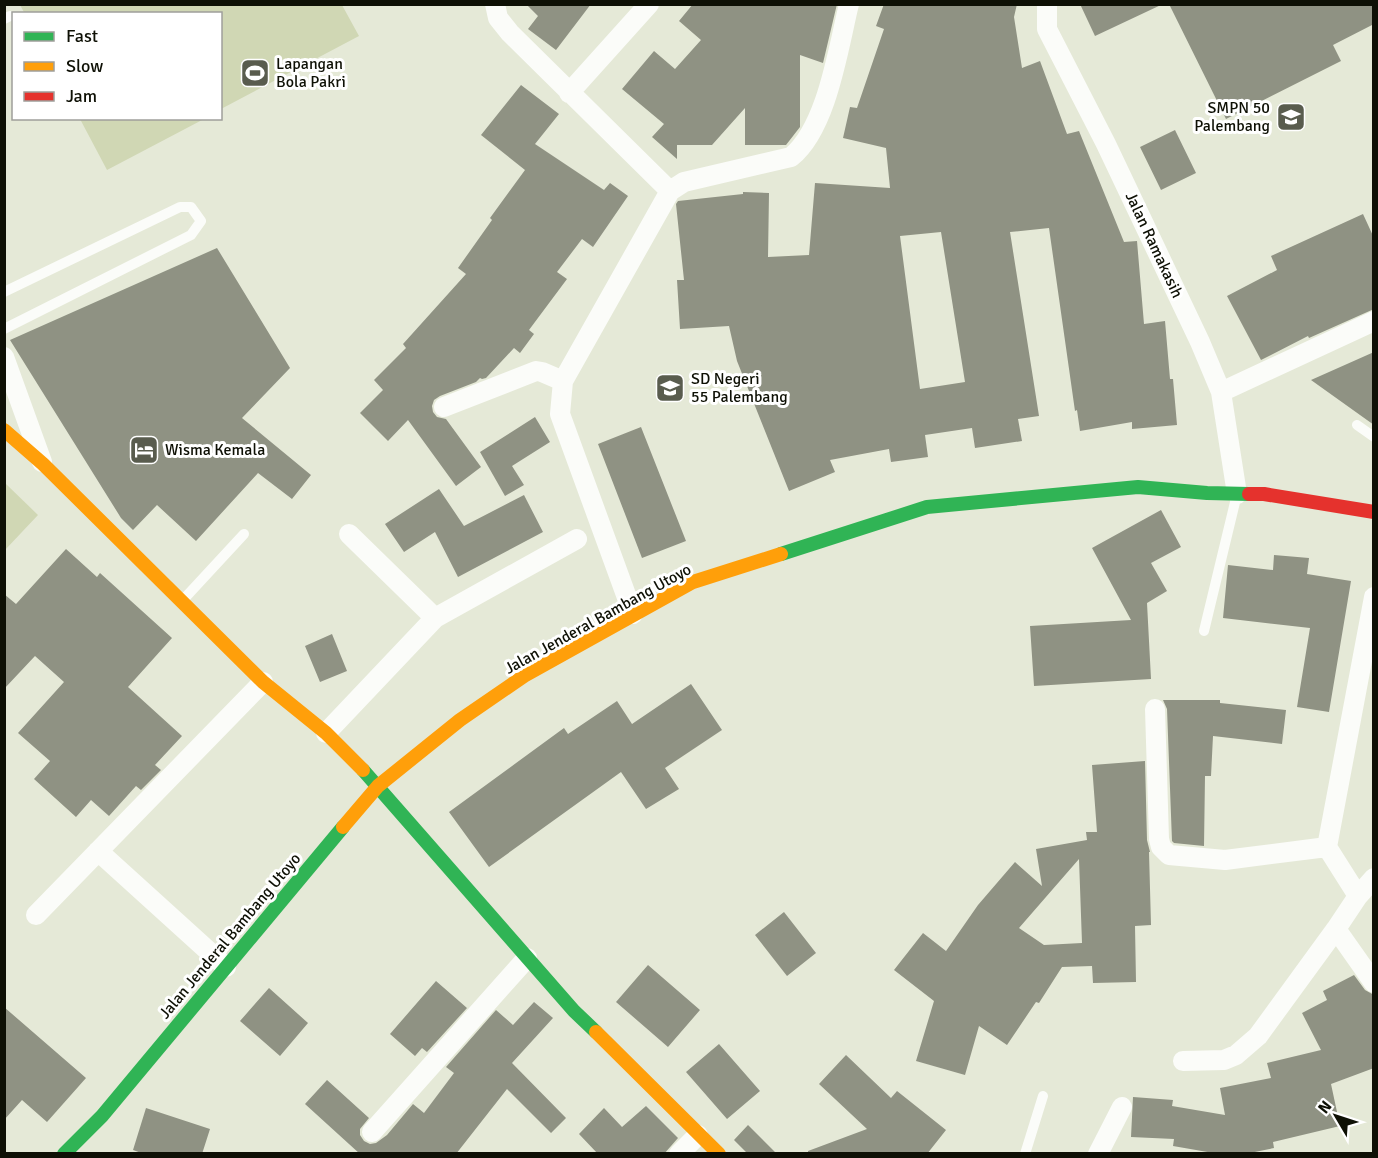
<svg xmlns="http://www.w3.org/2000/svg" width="1378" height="1158" font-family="Signika,sans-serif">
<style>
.green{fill:#d0d7b4}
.building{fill:#8f9283;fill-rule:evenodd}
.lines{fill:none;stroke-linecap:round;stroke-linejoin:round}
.lane{stroke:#fbfcf9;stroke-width:10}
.street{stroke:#fbfcf9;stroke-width:20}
.fast{stroke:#30b455;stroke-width:14}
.slow{stroke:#ff9f0a;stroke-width:14}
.jam{stroke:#e5322d;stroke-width:14}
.labels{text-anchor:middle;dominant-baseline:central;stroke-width:6;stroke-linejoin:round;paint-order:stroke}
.poi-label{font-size:16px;fill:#0e1005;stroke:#fff;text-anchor:start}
.street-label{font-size:16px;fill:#0e1005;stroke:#fff}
</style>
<rect width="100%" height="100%" fill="#e5e9d7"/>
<path class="green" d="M20,5h322l17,31 -138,73 -1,-95h-195z
M80,119h124l-97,51z
M5,483l33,32 -33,35h-1z"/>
<path class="building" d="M526,4h65l-35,46 -28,-21 10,-13z
M693,4h144l-14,59 -23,-8v72l-14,18h-41v-37l-33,37h-35v14l-25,-22 12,-13 -42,-35 32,-38 21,18 26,-29 -22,-19z
M884,4h133l-3,13 8,51 18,-7 27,73 12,-3 45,111 13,-1 7,83 21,-3 5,58h3l4,46 -45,4v-7l-52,9 -3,-21 -2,1 -26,-183 -39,4 29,184 -21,3 4,22 -47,7 -3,-20 -47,7 3,22 -37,5 -2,-13 -59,11 5,12 -46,19 -52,-130 -8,-35 -49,3 -3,-49h7l-8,-76 2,-3 65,-7v-2l26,1 -1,64 41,-2 6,-72 75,5 -4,-40 -43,-10 7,-31 7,1 27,-79 -8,-3zM941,232l24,150 -45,7 -20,-153z
M1080,4h83l-68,32z
M1169,4h205v20l-41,21 8,16 -115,58z
M521,85l38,29 -24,30 69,46 6,-7 18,13 -35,51 -11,-8 -25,33 10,7 -38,51 5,4 -14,19 -6,-5 -28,30 -4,1 -2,-1 -4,4 -36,14 -6,4 -2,6 1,6 4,5 9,2 35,48 -25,19 -48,-66 -20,21 -28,-28 23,-23 -9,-10 32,-32 -3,-4 63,-70 -8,-6 34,-48 -2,-2 35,-48 -44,-35z
M1175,130l21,43 -35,17 -21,-43z
M1363,214l11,24v71l-65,29 -1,-2 -47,24 -34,-64 50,-26 -6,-14z
M217,248l73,120 -48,50 69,57 -19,24 -34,-26 -62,68 -39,-36 -24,25 -12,-12 -111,-178z
M1374,352v73l-63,-45z
M535,417l15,25 -38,24 12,19 -19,11 -25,-44z
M641,427l45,114 -44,17 -44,-114z
M439,489l25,37 60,-31 19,37 -85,45 -23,-45 -31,20 -19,-28z
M1161,510l20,37 -30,16 16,28 -20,12 4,76 -117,7 -4,-60 101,-6 -39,-72z
M66,549l31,28 3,-4 72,65 -44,49 54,49 -27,29 6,5 -20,20 -5,-4 -27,30 -18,-16 -15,17 -42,-38 16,-18 -32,-28 46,-51 -29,-26 -31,33v-95l12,10z
M1274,555l35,3 -2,16 44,7 -22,131 -32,-5 13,-79 -87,-10 5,-53 45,5z
M332,634l15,37 -27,11 -15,-36z
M691,684l31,46 -57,38 14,21 -33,20 -25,-37 -132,95 -40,-55 115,-84 4,6 49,-33 15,23z
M1163,700h57v3l66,7 -4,34 -69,-8 -2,40h-6l-1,70 -30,-3 -2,-2 -5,-132z
M1145,761l2,79 3,12h-1l2,73 -16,1 1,56 -43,1 -1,-17 -30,1 -23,36 -3,-1 -29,43 -28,-19 -14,49 -49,-14 18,-60 -40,-31 29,-37 23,18 32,-46 37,-43 27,24 -6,-37 51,-9 -1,-8h11l-5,-67zM1079,859l3,84 -38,2 -25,-17z
M784,912l32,41 -29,23 -32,-41z
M648,965l52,45 -32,37 -52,-45z
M1354,975l11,15 9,5v73l-43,16 9,42 -67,16 1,6 -29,6h-26l-46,-8 1,-7 -43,-2 2,-40 40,3 -1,6 53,9 -5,-27 51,-10 -4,-15 54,-13 -19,-37 25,-13 -4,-9z
M436,981l31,27 -40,44 -5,-4 -7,8 -25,-22z
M269,988l39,35 -28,33 -40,-35z
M534,1002l19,16 -41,45 54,55 -15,15 -44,-44 -51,65h-96l-55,-50 22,-24 42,38 -9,11v6l4,6 6,3 6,-1 11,-8 26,-31 11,9 30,-40 -8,-6 50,-57 17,15z
M4,1007l82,71 -39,44 -25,-22 -18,20z
M719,1044l41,47 -33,28 -41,-47z
M846,1055l45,43 6,-7 49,39 -19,24h-119v-3l59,-22 -48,-45z
M646,1106l32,32 -14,16h-66l-19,-20 25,-26 18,19z
M146,1108l64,21 -8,25h-58l-11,-4z
M748,1125l29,29h-29l-14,-14z"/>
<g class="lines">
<path class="lane" d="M4,19l6,-3
M4,292l176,-85h11l10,14 -10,14 -187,94
M1357,425l17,12
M182,601l62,-67
M1204,631l33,-137
M1025,1154l18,-58"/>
<path class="street" d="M495,4l3,14 12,15 160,158 -107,190 -3,33 73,200
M1047,4v25l59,115 94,198 21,50 16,102
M569,93l80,-89
M670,191l14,-9 107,-25c36,-29 47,-108 58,-153
M4,357l38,105
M1221,392l153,-71
M444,407l92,-36 6,1 21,9
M349,534l86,84
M1155,709l4,130 2,8 8,8 56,5 102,-13
M326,733l109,-115 142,-79
M98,851l128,116
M1358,896l-31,-49 47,-250
M36,915l227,-233
M1336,929l38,54
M1183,1061l41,-1 12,-5 22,-19 78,-107 22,-33 16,-18
M372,1132l155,-174
M679,1154l19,-19
M1098,1154l24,-47"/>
<path class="fast" d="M781,554l146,-47 211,-20 69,6 42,1
M363,770l211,241 22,21
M64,1154l38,-38 241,-289"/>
<path class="slow" d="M4,430l39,34 220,218 63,51 37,37
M343,827l35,-41 82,-66 64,-44 169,-94 88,-28
M596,1032l123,122"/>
<path class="jam" d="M1249,494h15l110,18"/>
</g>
<defs>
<g id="stadium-square" transform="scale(1.5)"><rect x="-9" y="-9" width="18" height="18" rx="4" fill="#595c4e" stroke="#fff"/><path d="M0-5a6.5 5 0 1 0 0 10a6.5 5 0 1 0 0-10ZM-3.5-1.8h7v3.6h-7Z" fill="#fff"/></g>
<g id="school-square" transform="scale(1.5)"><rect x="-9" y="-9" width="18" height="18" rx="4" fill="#595c4e" stroke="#fff"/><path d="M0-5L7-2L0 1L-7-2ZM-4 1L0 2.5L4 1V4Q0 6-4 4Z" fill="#fff"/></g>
<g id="hotel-square" transform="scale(1.5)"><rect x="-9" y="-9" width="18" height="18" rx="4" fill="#595c4e" stroke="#fff"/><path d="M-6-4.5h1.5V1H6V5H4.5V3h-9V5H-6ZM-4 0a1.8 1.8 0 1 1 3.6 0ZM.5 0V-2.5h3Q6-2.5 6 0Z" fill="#fff"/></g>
</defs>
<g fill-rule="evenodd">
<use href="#stadium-square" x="255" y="73"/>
<use href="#school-square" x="1291" y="117"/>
<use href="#school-square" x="670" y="388"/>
<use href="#hotel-square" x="144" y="450"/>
</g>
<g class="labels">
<g class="poi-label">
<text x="276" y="64">Lapangan<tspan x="276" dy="18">Bola Pakri</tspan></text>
<text x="1270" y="108" text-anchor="end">SMPN 50<tspan x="1270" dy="18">Palembang</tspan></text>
<text x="691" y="379">SD Negeri<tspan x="691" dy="18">55 Palembang</tspan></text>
<text x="165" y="450">Wisma Kemala</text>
</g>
<g class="street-label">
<text transform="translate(1154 245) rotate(65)">Jalan Ramakasih</text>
<text transform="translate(598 619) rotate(-29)">Jalan Jenderal Bambang Utoyo</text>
<text transform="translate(230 936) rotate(-50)">Jalan Jenderal Bambang Utoyo</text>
</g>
</g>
<rect width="1378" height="1158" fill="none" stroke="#0e1005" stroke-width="12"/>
<rect x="12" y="12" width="210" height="108" fill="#ffffff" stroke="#9f9f9b" stroke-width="1.5"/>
<rect x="24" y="32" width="30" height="9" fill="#30b455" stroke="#9f9f9b" stroke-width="1.5"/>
<text x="66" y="42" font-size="18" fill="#0e1005">Fast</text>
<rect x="24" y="62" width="30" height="9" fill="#ff9f0a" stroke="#9f9f9b" stroke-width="1.5"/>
<text x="66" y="72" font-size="18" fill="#0e1005">Slow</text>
<rect x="24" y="92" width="30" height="9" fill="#e5322d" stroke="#9f9f9b" stroke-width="1.5"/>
<text x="66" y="102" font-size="18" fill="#0e1005">Jam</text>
<g transform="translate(1336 1116) rotate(309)" stroke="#ffffff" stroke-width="4.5" paint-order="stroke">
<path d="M0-4.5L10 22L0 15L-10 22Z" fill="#0e1005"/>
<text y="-9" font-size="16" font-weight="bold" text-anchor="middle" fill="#0e1005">N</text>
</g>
</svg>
